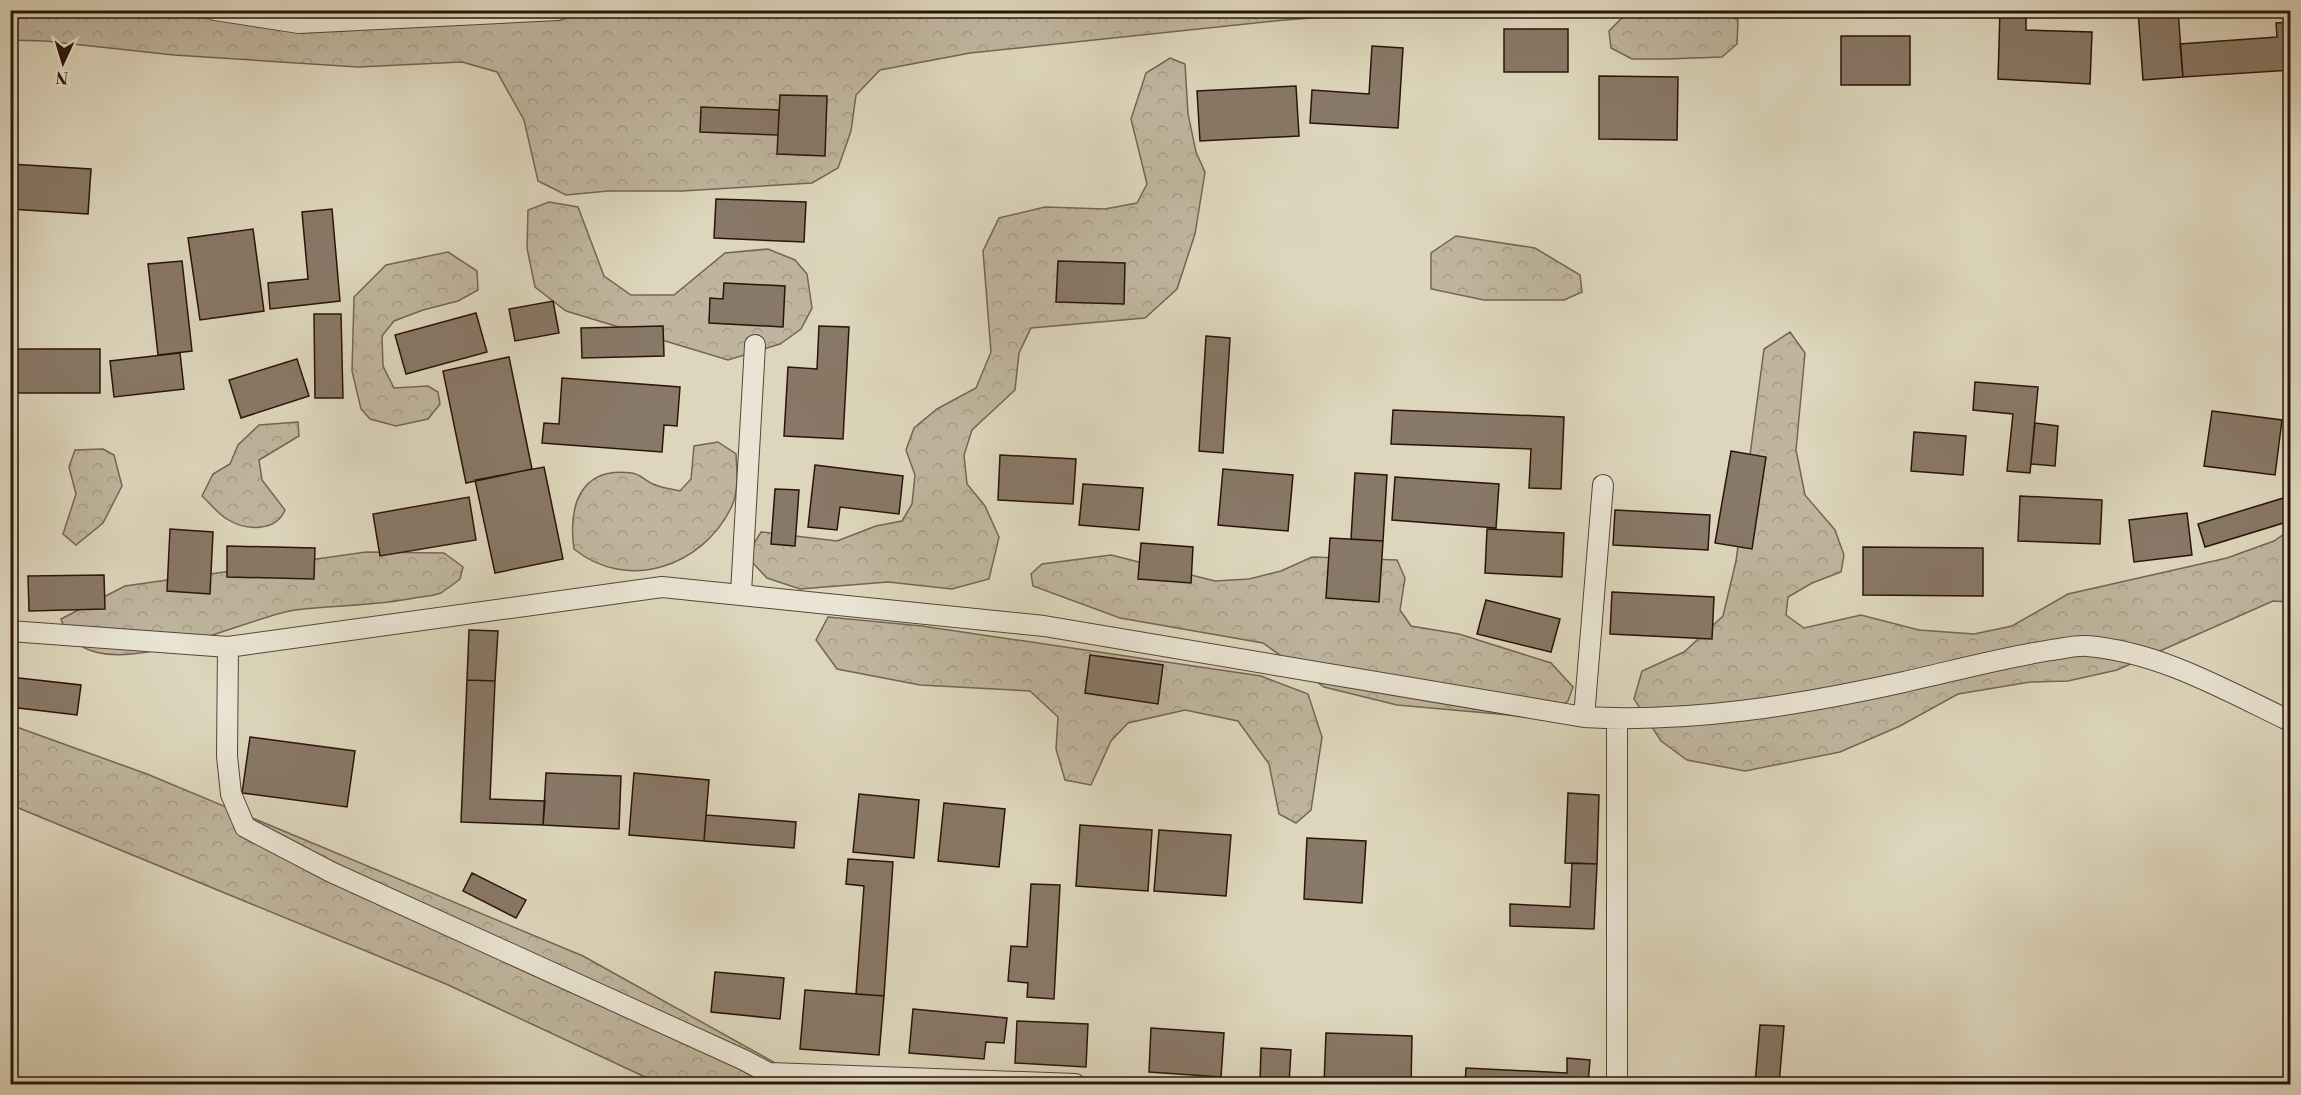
<svg xmlns="http://www.w3.org/2000/svg" width="2301" height="1095" font-family="'Libre Bodoni',serif">
<style>
.forest{fill:url(#forest-crowns);stroke:#756454;stroke-width:1.5}
.building{fill:#887867;stroke:#2b130b;stroke-width:1.5}
.lines{fill:none;stroke-linecap:round;stroke-linejoin:round}
.service-casing{stroke:#584437;stroke-width:22}
.service{stroke:#e9e4d3;stroke-width:20}
</style>
<defs>
<pattern id="forest-crowns" width="20" height="18" patternUnits="userSpaceOnUse" patternTransform="scale(1.5)"><rect width="20" height="18" fill="#bfb59e"/><path d="M2 6a3 3 0 1 1 6 0M12 15a3 3 0 1 1 6 0" fill="none" stroke="#a49b87"/></pattern>
</defs>
<rect width="100%" height="100%" fill="#ddd6bc"/>
<filter id="stains"><feTurbulence type="fractalNoise" baseFrequency=".00333" numOctaves="4"/><feColorMatrix values="0 0 0 0 .2 0 0 0 0 .09 0 0 0 0 .02 0 0 0 .5 -.17"/></filter>
<radialGradient id="worn" r=".72"><stop offset=".6" stop-color="#630" stop-opacity="0"/><stop offset="1" stop-color="#630" stop-opacity=".3"/></radialGradient>
<path class="forest" d="M11,10l204,1 84,12 217,-13 887,1 -118,9 -315,33 -90,17 -24,25 -5,36 -13,37 -26,15 -130,8h-74l-42,4 -28,-14 -14,-61 -27,-48 -35,-10 -104,5 -184,-12 -129,-14 -34,-1z
M1637,10l87,1 14,9 -1,24 -15,13 -55,2h-35l-21,-11 -2,-17 19,-19z
M1170,58l15,6 3,50 8,38 9,20 -10,62 -18,55 -32,29 -114,10 -12,25 -4,37 -43,40 -8,25 3,29 18,22 14,31 -10,42 -37,10 -64,-7 -88,7 -33,-11 -15,-16v-15l9,-15 76,9 39,-15 26,-5 10,-17 3,-29 -9,-25 8,-22 23,-19 39,-21 15,-36 -8,-101 16,-33 46,-11 60,2 32,-6 10,-19 -16,-65 15,-46z
M549,202l29,5 26,69 27,19h43l51,-42 43,-4 27,11 12,14 5,34 -11,21 -21,15 -52,16 -162,-49 -31,-24 -8,-39 1,-38z
M1456,236l79,12 45,27 2,17 -18,8h-80l-53,-11v-36z
M448,252l29,19 1,19 -20,11 -35,9 -29,11 -12,15 1,30 11,22 34,-2 10,6 2,12 -12,15 -32,7 -26,-7 -9,-10 -9,-38 2,-74 32,-32z
M1790,332l15,21 -9,97 9,45 30,35 9,25 -3,17 -29,11 -24,14 -2,18 18,13 57,-13 58,15 55,4 38,-8 56,-32 159,-36 47,-17 16,-11v72l-17,-1 -156,69 -49,11 -38,1 -72,12 -58,32 -60,26 -95,19 -58,-11 -26,-19 -27,-42 8,-28 42,-19 39,-36 13,-55 28,-212z
M298,422l1,14 -40,24 3,20 23,30c-9,22 -40,21 -58,9 -9,-5 -17,-16 -25,-23l11,-22 17,-10 8,-19 21,-20z
M718,442l18,12c1,17 3,38 -5,54 -29,59 -104,84 -157,41 -6,-43 6,-83 58,-76 8,1 14,8 21,11 8,4 19,5 27,7l11,-12 3,-33z
M103,449l11,6 8,31 -19,37 -27,22 -13,-11 13,-40 -7,-27 6,-17z
M366,552l78,1 19,14 -3,12c-6,5 -13,10 -19,14 -8,3 -19,4 -27,5 -39,8 -79,7 -119,12 -51,7 -211,91 -234,9l64,-33z
M1111,555l104,26 34,-2 32,-8 31,-14 85,3 8,18 -5,32 11,16 48,8 92,29 22,24 -5,14 -25,17 -146,-13 -73,-18 -61,-44 -143,-25 -87,-32 -2,-12 11,-10z
M828,617l94,9 339,50 47,18 14,43 -11,73 -15,13 -17,-9 -10,-50 -31,-43 -53,-11 -57,13 -17,18 -20,44 -26,-5 -9,-31 2,-32 -28,-26 -110,-6 -83,-16 -21,-29z
M11,725l136,49 436,182 230,128h-153l-214,-100 -435,-179z"/>
<path class="building" d="M1792,10h35v7h-35z
M2000,10h26v20l66,2 -2,52 -92,-5z
M2138,10h40l5,67 -40,3z
M2290,22v48l-107,7 -3,-33 97,-7 -1,-14z
M1504,29h64v43h-64z
M1841,36h69v49h-69z
M1372,46l31,2 -5,80 -88,-5 2,-33 57,4z
M1599,76l79,1 -1,63 -78,-1z
M1296,86l3,50 -99,5 -3,-50z
M780,95l47,1 -2,60 -48,-2z
M701,107l78,3 -1,25 -78,-3z
M10,164l81,5 -3,45 -78,-5z
M716,199l90,3 -2,40 -90,-4z
M332,209l8,92 -70,8 -2,-26 40,-4 -6,-67z
M253,229l11,82 -64,9 -12,-82z
M182,261l10,90 -34,4 -10,-91z
M1058,261l67,2 -1,41 -68,-2z
M724,283l61,3 -2,41 -74,-4 1,-25 13,1z
M553,301l6,32 -44,8 -6,-32z
M476,313l11,39 -81,22 -11,-39z
M314,314h27l2,84h-28z
M663,326l1,30 -82,2 -1,-30z
M819,326l30,1 -6,112 -59,-3 4,-69 29,2z
M1206,336l24,2 -7,115 -24,-2z
M17,349h83v44h-83z
M180,353l4,36 -70,8 -4,-36z
M509,357l23,112 -66,14 -23,-112z
M297,359l12,37 -68,22 -12,-38z
M562,378l118,9 -3,39 -13,-1 -2,27 -120,-9 2,-20 15,1z
M1975,382l63,5 -8,86 -23,-2 6,-57 -40,-4z
M1393,410l171,7 -3,72 -32,-1 2,-39 -140,-5z
M2212,411l70,9 -7,55 -71,-9z
M2035,423l23,3 -3,40 -24,-2z
M1914,432l52,4 -3,39 -52,-4z
M1731,451l35,6 -14,92 -37,-6z
M1000,455l76,4 -3,45 -75,-4z
M815,465l88,11 -4,38 -59,-7 -3,23 -29,-3z
M544,467l19,92 -68,14 -20,-93z
M1223,469l70,6 -5,56 -70,-6z
M1355,473l32,2 -4,66 -32,-2z
M1395,477l104,7 -3,44 -104,-8z
M1083,484l60,4 -4,42 -60,-5z
M775,489l24,1 -4,56 -24,-2z
M2020,496l82,4 -2,44 -82,-3z
M2290,496v25l-85,26 -7,-23z
M469,497l7,43 -96,16 -7,-42z
M1615,510l95,5 -2,35 -95,-5z
M2187,513l5,42 -58,7 -5,-42z
M170,529l43,3 -3,62 -43,-3z
M1487,529l77,4 -2,44 -77,-4z
M1330,538l53,3 -4,61 -53,-4z
M1141,543l52,4 -2,36 -53,-4z
M227,546l88,2 -1,31 -87,-2z
M1863,547l120,1v48l-120,-1z
M104,575l1,34 -76,2 -1,-35z
M1612,592l102,5 -2,42 -102,-5z
M1486,600l74,19 -9,33 -74,-18z
M469,630l29,1 -3,50 -28,-1z
M1090,655l73,10 -5,39 -73,-11z
M10,677l71,8 -4,30 -67,-8z
M467,680l28,1 -5,118 55,2 -2,24 -82,-3z
M250,737l105,14 -8,56 -105,-14z
M546,773l75,3 -2,53 -76,-4z
M634,773l75,7 -5,61 -75,-6z
M1568,793l31,2 -2,69 -32,-1z
M859,794l60,6 -5,58 -61,-6z
M944,803l61,6 -6,58 -61,-6z
M706,815l90,7 -2,26 -90,-7z
M1080,825l72,5 -4,61 -72,-5z
M1159,830l72,5 -5,61 -72,-5z
M1307,838l59,3 -4,62 -58,-4z
M848,859l45,3 -9,134 -28,-2 8,-108 -18,-2z
M1572,863l25,1 -3,65 -84,-3v-22l60,3z
M472,873l54,27 -10,18 -53,-27z
M1031,884l29,1 -6,114 -27,-2 1,-14 -20,-2 3,-35 16,1z
M715,972l69,6 -4,41 -69,-7z
M805,990l79,6 -5,59 -79,-6z
M913,1009l94,9 -3,25 -18,-1 -2,17 -75,-6z
M1017,1021l71,3 -2,43 -71,-4z
M1760,1025l24,1 -5,58h-24z
M1151,1028l73,5 -3,44 -72,-5z
M1326,1033l86,3 -1,48h-87z
M1261,1048l30,2 -2,34 -29,-1z
M1567,1058l23,2 -2,24h-123l1,-16 101,5z"/>
<g class="lines">
<g class="service-casing">
<path id="service" d="M215,10l84,13 259,-13
M741,593l14,-248
M10,631l218,16 -1,109 4,38 14,33 86,45 413,188 45,24
M228,647l434,-60 382,39 540,91c107,6 216,-12 320,-35 49,-11 97,-24 147,-32 11,-1 24,-5 36,-4 73,6 138,44 203,75
M1584,717l19,-232
M1617,719v365
M770,1073l305,11"/>
</g>
<use href="#service" class="service"/>
</g>
<rect width="2301" height="1095" fill="none" stroke="#ddd6bc" stroke-width="36"/>
<rect x="12" y="12" width="2277" height="1071" fill="none" stroke="#2b130b" stroke-width="3"/>
<rect x="18" y="18" width="2265" height="1059" fill="none" stroke="#2b130b" stroke-width="1.5"/>
<g transform="translate(63 63) rotate(184)" stroke="#e9e4d3" stroke-width="4.5" paint-order="stroke">
<path d="M0-4.5L10 22L0 15L-10 22Z" fill="#2b130b"/>
<text y="-9" font-size="16" font-weight="bold" text-anchor="middle" fill="#2b130b">N</text>
</g>
<rect width="100%" height="100%" filter="url(#stains)"/>
<rect width="100%" height="100%" fill="url(#worn)"/>
</svg>
